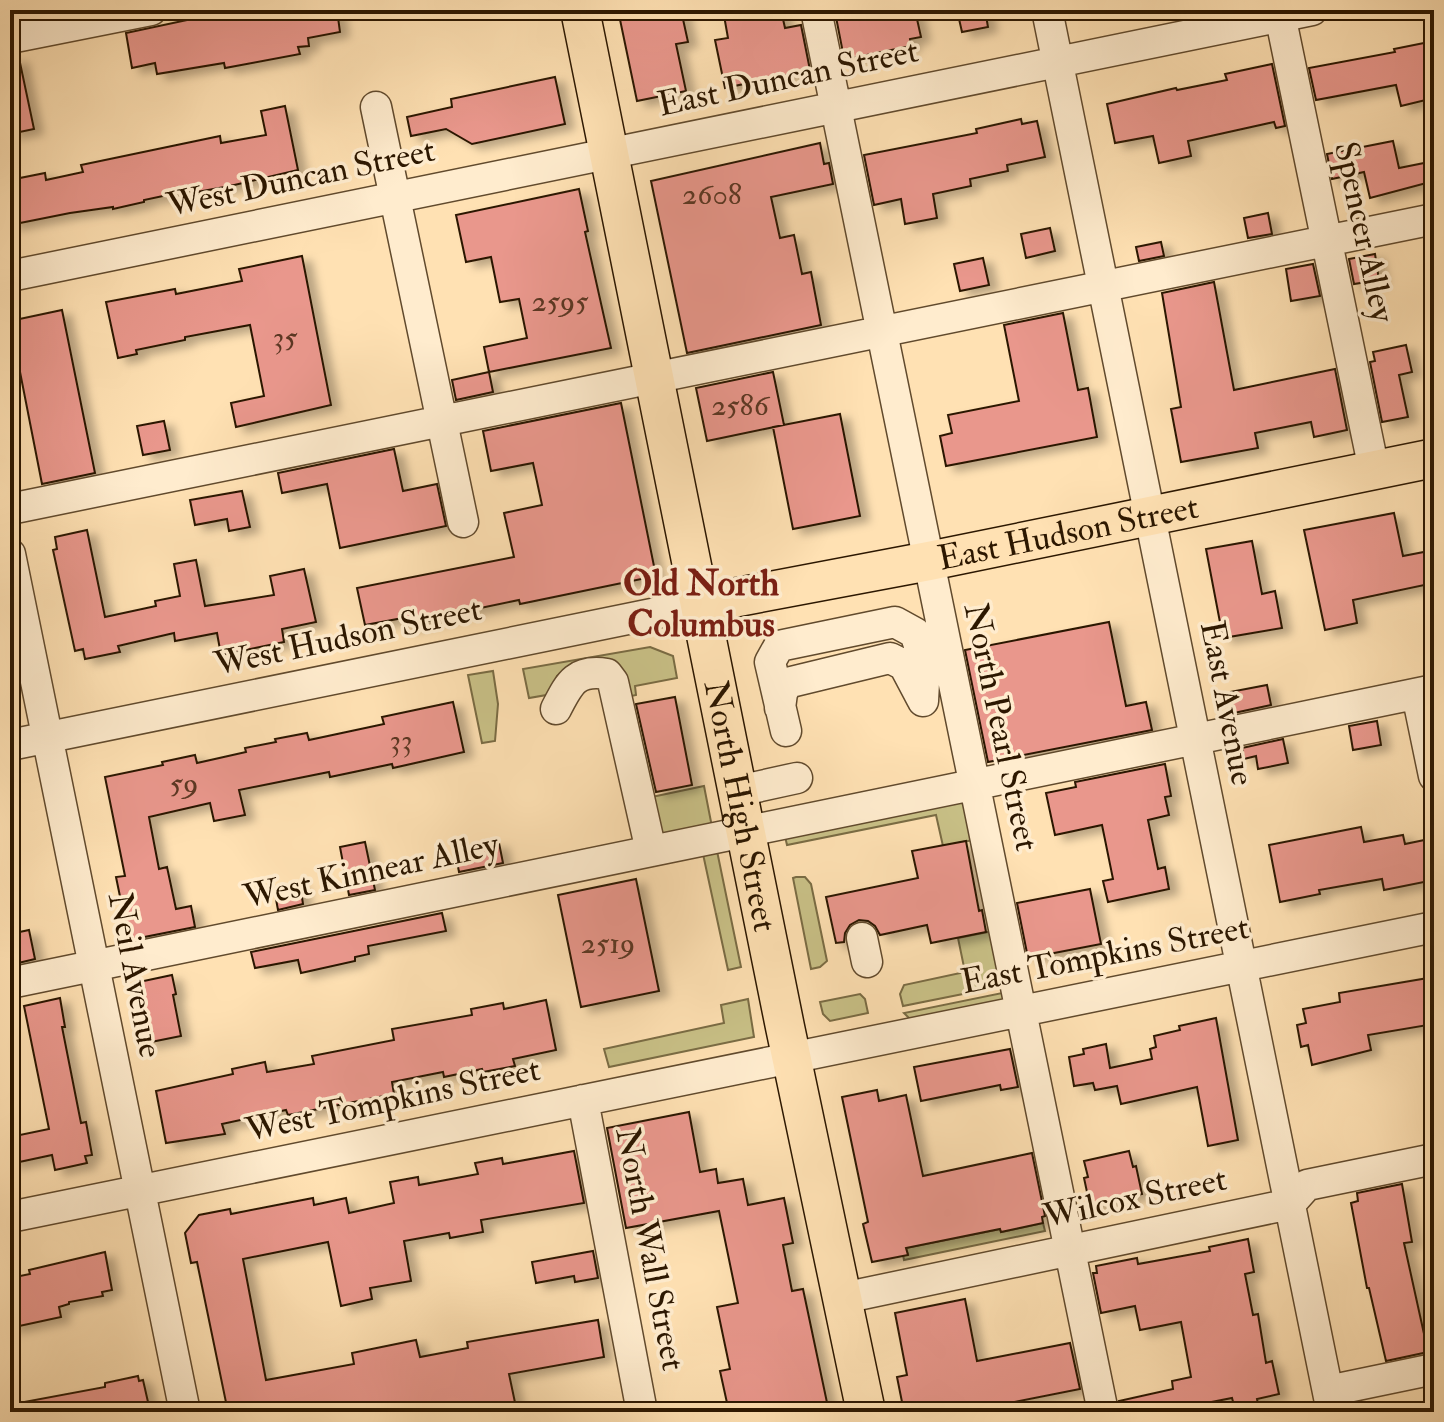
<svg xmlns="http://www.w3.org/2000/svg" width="1444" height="1422" font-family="'IM FELL Double Pica',serif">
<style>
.green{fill:#c9c187;stroke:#7a6c44;stroke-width:2}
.building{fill:#e9978c;stroke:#2c1700;stroke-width:2;filter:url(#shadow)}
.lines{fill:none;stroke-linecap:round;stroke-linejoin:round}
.minor-casing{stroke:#614a2d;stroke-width:33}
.major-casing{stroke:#2c1700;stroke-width:41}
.minor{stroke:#ffecce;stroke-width:30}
.major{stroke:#ffe1b3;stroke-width:38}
.labels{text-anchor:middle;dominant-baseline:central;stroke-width:7;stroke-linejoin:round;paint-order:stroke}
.number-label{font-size:30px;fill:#5b3723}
.street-label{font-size:34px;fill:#2c1700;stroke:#ffecce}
.neighbourhood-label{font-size:36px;font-weight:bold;fill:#7a1f14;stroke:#ffecce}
</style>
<defs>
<filter id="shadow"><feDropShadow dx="9" dy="5" stdDeviation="4" flood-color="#0004"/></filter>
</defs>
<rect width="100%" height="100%" fill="#ffe1b3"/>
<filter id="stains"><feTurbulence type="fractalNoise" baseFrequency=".0025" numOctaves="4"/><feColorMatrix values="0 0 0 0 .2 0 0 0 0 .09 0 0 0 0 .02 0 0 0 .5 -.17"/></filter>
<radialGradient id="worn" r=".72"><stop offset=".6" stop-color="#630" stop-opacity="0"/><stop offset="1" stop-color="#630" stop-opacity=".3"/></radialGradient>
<path class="green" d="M650,647l23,9 4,22 -42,8 1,9 -9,2 -59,-28 -11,7 -5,18 -23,4 -6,-29z
M493,671l5,33 -3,37 -13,2 -14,-68z
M704,786l8,41 -50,7 -15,-36z
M968,791l10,48 -35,7 -7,-31 -149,30 -3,-13z
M717,851l24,116 -13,3 -25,-116z
M796,877h9l6,7 16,77 -7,6 -9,2 -18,-91z
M998,930l10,55 -105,21 -3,-12 4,-9 61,-13 -7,-34z
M1007,992l-3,9 -93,19 -7,-7z
M860,994l5,5 3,14 -38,8 -7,-7 -3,-12z
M748,999l6,38 -145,30 -5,-18 120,-26 -3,-18z
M1043,1223l2,8 -141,29 -1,-5 5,-1 -2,-6 94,-19 1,3z"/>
<path class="building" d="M234,10h103l3,22 -32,6 1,8 -11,1 2,7 -75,14 -1,-5 -67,11 -2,-11 -23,5 -6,-35z
M618,10h63l7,32 -12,2 10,47 -49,10z
M723,10h58l4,18 16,-3 9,45 -85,18 -10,-48 13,-2z
M845,10h70l6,27 -11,2 1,7 -59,12 -2,-6 -7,1 -8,-41z
M957,10h28l3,17 -26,5z
M1434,41v57l-33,8 -5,-21 -80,15 -7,-32 86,-16 -1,-3z
M19,58l15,71 -24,5v-75z
M1272,64l13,62 -9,2 -2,-6 -86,19 3,15 -32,7 -6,-27 -38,7 -8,-39 69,-16 1,2 50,-10 -2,-6z
M555,77l10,47 -93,20 -26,-15 -35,7 -4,-19 45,-10 -1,-8z
M285,106l13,64 -68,16 -33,6 -1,-3 -52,11v2l-31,7v-2l-43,6 -60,12v-42l5,-4 30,-6 1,7 37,-8 -2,-7 139,-29 1,7 45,-8 -5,-24z
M1021,119l1,5 15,-3 8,36 -38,8 1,6 -38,8 1,7 -38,8 4,24 -32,6 -4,-25 -27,6 -10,-50 113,-22 -1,-4z
M1393,141l6,27 35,-7v20l-64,17 -6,-26 -32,7 -5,-25z
M820,143l4,21 5,-1 4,21 -62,13 9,41 14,-3 8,39 9,-2 10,53 -134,28 -36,-172z
M579,189l9,42 -3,1 26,116 -122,24 -5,-25 43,-9 -8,-39 -19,3 -9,-45 -25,5 -10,-47z
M1268,213l4,21 -24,4 -4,-20z
M1050,228l5,23 -29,7 -5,-24z
M1161,242l3,14 -25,5 -3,-14z
M1375,254l4,26 -25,4 -5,-25z
M302,256l29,149 -95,22 -5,-24 33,-7 -14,-71 -65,12v3l-49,10 1,4 -19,4 -12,-56 69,-13 1,5 66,-13 -3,-12z
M983,258l6,27 -29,6 -6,-27z
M1313,264l7,32 -29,5 -5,-32z
M1214,282l20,108 101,-21 12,61 -33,7 -3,-15 -56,11 3,15 -77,14 -10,-53 10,-2 -19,-114z
M62,310l33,163 -53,11 -32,-163z
M1063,313l15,77 10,-2 9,49 -151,29 -6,-30 12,-3 -4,-18 71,-14 -15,-76z
M1406,345l6,27 -13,3 9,42 -26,5 -12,-60 5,-1 -2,-9z
M489,372l4,20 -37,8 -4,-20z
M773,372l11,53 -77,16 -11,-53z
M621,403l35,173 -136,28 -1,-4 -53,11 -61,16 -2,-9 -38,7 -8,-37 157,-31 -10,-44 38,-8 -9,-42 -42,8 -8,-40z
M840,414l20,102 -67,13 -20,-102z
M164,421l6,29 -27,5 -6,-29z
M394,449l9,42 34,-7 9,42 -106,22 -13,-64 -45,9 -4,-20z
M242,491l8,36 -21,4 -2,-12 -32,6 -5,-25z
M1394,513l9,43 31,-6v33l-81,17 4,23 -32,7 -21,-100z
M87,530l18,87 51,-11 -1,-5 25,-5 -6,-32 22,-4 9,46 69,-11 -4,-19 34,-7 12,53 -34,7 2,13 -63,13 -4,-22 -42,8 -1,-8 -56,13 2,6 -35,7 -2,-10 -8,2 -22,-101 4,-1 -2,-12z
M1252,541l10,53 13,-3 7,37 -59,10 -17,-89z
M1109,622l17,84 20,-4 6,28 -164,32 -23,-112z
M1267,685l4,20 -37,8 -4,-21z
M675,697l17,88 -36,7 -20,-88z
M453,702l11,50 -71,16 -1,-4 -62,13 -1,-5 -90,18 6,25 -31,6 -4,-18 -61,14 10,52 8,-2 9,42 15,-3 4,21 -66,13 -13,-63 9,-1 -20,-99 58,-12 -1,-3 33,-7 2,8 49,-11 -1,-4 31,-6 -1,-3 32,-6 2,7 75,-16 -2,-7z
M1377,721l4,24 -28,5 -4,-24z
M1283,739l5,24 -30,6 -2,-13 -12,3 -2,-11z
M1165,764l6,32 -6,1 4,18 -21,5 10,49 7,-2 4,22 -61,13 -5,-21 10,-2 -11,-54 -47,10 -9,-42 30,-6 -1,-5z
M1361,827l3,15 39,-7 2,9 29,-6v42l-50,10 -2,-11 -63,11 1,4 -40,8 -11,-57z
M966,841l13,70 3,-1 4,22 -55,11 -4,-18 -47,10 -5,-9 -7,-5 -9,-1 -9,5 -5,8 -1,9 -8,1 -10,-46 92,-19 -6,-27z
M365,842l10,48 -26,5 -9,-48z
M499,843l4,20 -44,9 -4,-21z
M636,879l23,112 -78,16 -23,-112z
M300,884l3,20 -25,6 -4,-22z
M1090,889l11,55 -73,14 -11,-55z
M442,913l4,18 -78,15 1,8 -14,3v4l-54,12 -3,-13 -43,8 -4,-16z
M29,930l6,29 -25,6v-31z
M172,975l4,19 -3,1 8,41 -35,7 -5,-25 6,-1 -8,-35z
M1434,977v47l-66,11 3,15 -59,15 -4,-20 -7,2 -4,-22 9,-2 -3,-14 37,-7 -1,-9z
M60,998l5,29h-3l19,96 5,-1 6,33 -7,1 2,7 -32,7 -3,-15 -42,9v-27l39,-8 -25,-123z
M546,1000l10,50 -43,9 2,7 -32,6 -1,-3 -38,8 -1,-5 -51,10 2,12 -106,21 -2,-5 -64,14 3,10 -59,9 -10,-52 77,-17 -1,-5 33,-7 2,10 47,-8 -2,-8 82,-16 -2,-11 80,-14 -1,-6 32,-6 1,6z
M1216,1018l22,122 -30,6 -11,-59 -76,17 -4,-18 -22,4 -2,-7 -19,3 -5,-29 15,-3 -1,-5 23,-5 4,24 42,-9 -2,-10 6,-2 -2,-11 26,-6 -1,-4z
M1010,1049l8,38 -17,3 -1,-5 -79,16 -7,-34z
M877,1090l2,11 27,-6 17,81 109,-23 13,63 -3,1 1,6 -42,9 -1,-3 -94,19 2,7 -36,7 -9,-38 5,-2 -26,-125z
M689,1112l11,60 16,-3 2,14 25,-4 5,26 36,-7 9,45 -10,2 9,46 11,-2 26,123h-100l-9,-41 10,-2 -13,-62 21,-4 -19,-92 -93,17 -19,-100z
M574,1151l10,52 -103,17 2,12 -33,6 -1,-5 -45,8 7,40 -41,7 2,11 -31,7 -13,-64 -85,17 23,121 88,-16 -2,-11 64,-13 4,17 48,-9 -1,-6 131,-22 6,37 -95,17 8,38h-124l-1,-9 -47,9h-117l-31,-150 -6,1 -6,-30 14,-18 31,-6 1,5 82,-16 1,7 32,-7 3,15 45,-10 -4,-21 28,-5 1,8 59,-11 -3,-11 27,-5 1,6z
M1129,1151l4,16 3,-1 6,28 -52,12 -6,-28 4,-1 -4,-16z
M1402,1184l10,58 -8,1 24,109 -42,9 -17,-73h-2l-16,-85 7,-2 -1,-8z
M1248,1239l6,33 -9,2 8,41 5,-1 8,49 6,-2 7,33 -22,5 1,5 -23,5 -3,-11 -71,14h-40l-2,-11 54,-12 -1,-8 19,-4 -10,-55 -41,8 -5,-24 -34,7 -8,-40h4l-1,-7 41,-8 1,6 72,-13 -1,-4z
M593,1251l5,27 -23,4 -1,-6 -38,7 -4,-21z
M105,1252l7,38 -10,2 1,4 -34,6v2l-10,3 2,10 -51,11v-50l20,-4 -1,-4z
M965,1299l12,62 93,-18 10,46 -117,23h-59l-7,-35 10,-2 -12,-62z
M138,1376l1,5 4,-1 5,22 -5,1v4l-25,5h-93l-1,-10 81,-15v-4z"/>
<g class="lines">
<g class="minor-casing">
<path id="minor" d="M816,10l287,1402
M1047,10l285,1402
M1279,10l95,460
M10,38l141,-28
M376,107l87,415
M10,276l1302,-266
M10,509l1424,-290
M10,554l175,858
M1417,694l17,82
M780,708l2,-15 5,-10 103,-25 14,7 18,34
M556,709c13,-25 19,-40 51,-35l6,8 38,169
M786,731l-16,-69 9,-16 116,-24 20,11 10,31 -2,37
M10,745l691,-141
M738,791l59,-13
M862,938l5,24
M10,983l1424,-293
M583,1100l59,312
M10,1217l1424,-290
M843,1298l447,-94 17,-19 127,-26
M1328,1391l106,-22"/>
</g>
<g class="major-casing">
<g id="major">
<path id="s1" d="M580,10l205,1017 81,385"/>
<path id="s2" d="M701,604l228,-43 505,-103"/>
</g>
</g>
<use href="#minor" class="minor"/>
<use href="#major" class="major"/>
</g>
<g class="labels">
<g class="number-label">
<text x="712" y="194">2608</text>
<text x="560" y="301">2595</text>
<text x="285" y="337">35</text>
<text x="740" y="405">2586</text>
<text x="401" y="740">33</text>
<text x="184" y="783">59</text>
<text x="608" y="943">2519</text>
</g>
<g class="street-label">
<text transform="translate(788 78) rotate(-12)">East Duncan Street</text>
<text transform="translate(301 178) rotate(-12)">West Duncan Street</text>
<text transform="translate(1364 232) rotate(78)">Spencer Alley</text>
<text stroke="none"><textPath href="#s2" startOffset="374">East Hudson Street</textPath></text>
<text transform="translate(348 637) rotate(-12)">West Hudson Street</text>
<text transform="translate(1227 703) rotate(79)">East Avenue</text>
<text transform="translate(1001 727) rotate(78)">North Pearl Street</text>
<text stroke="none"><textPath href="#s1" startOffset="812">North High Street</textPath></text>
<text transform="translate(371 871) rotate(-12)">West Kinnear Alley</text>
<text transform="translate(1105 955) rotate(-11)">East Tompkins Street</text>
<text transform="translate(135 975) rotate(79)">Neil Avenue</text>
<text transform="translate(393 1100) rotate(-12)">West Tompkins Street</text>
<text transform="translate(1135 1198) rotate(-12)">Wilcox Street</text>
<text transform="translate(650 1249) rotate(79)">North Wall Street</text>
</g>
<g class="neighbourhood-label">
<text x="701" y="583">Old North<tspan x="701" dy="41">Columbus</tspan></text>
</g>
</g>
<rect width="1444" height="1422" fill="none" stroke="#ffe1b3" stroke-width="40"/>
<rect x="12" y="12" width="1420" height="1398" fill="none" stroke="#2c1700" stroke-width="4"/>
<rect x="20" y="20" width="1404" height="1382" fill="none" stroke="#2c1700" stroke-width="2"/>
<rect width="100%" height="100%" filter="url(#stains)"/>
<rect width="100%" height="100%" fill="url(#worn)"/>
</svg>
